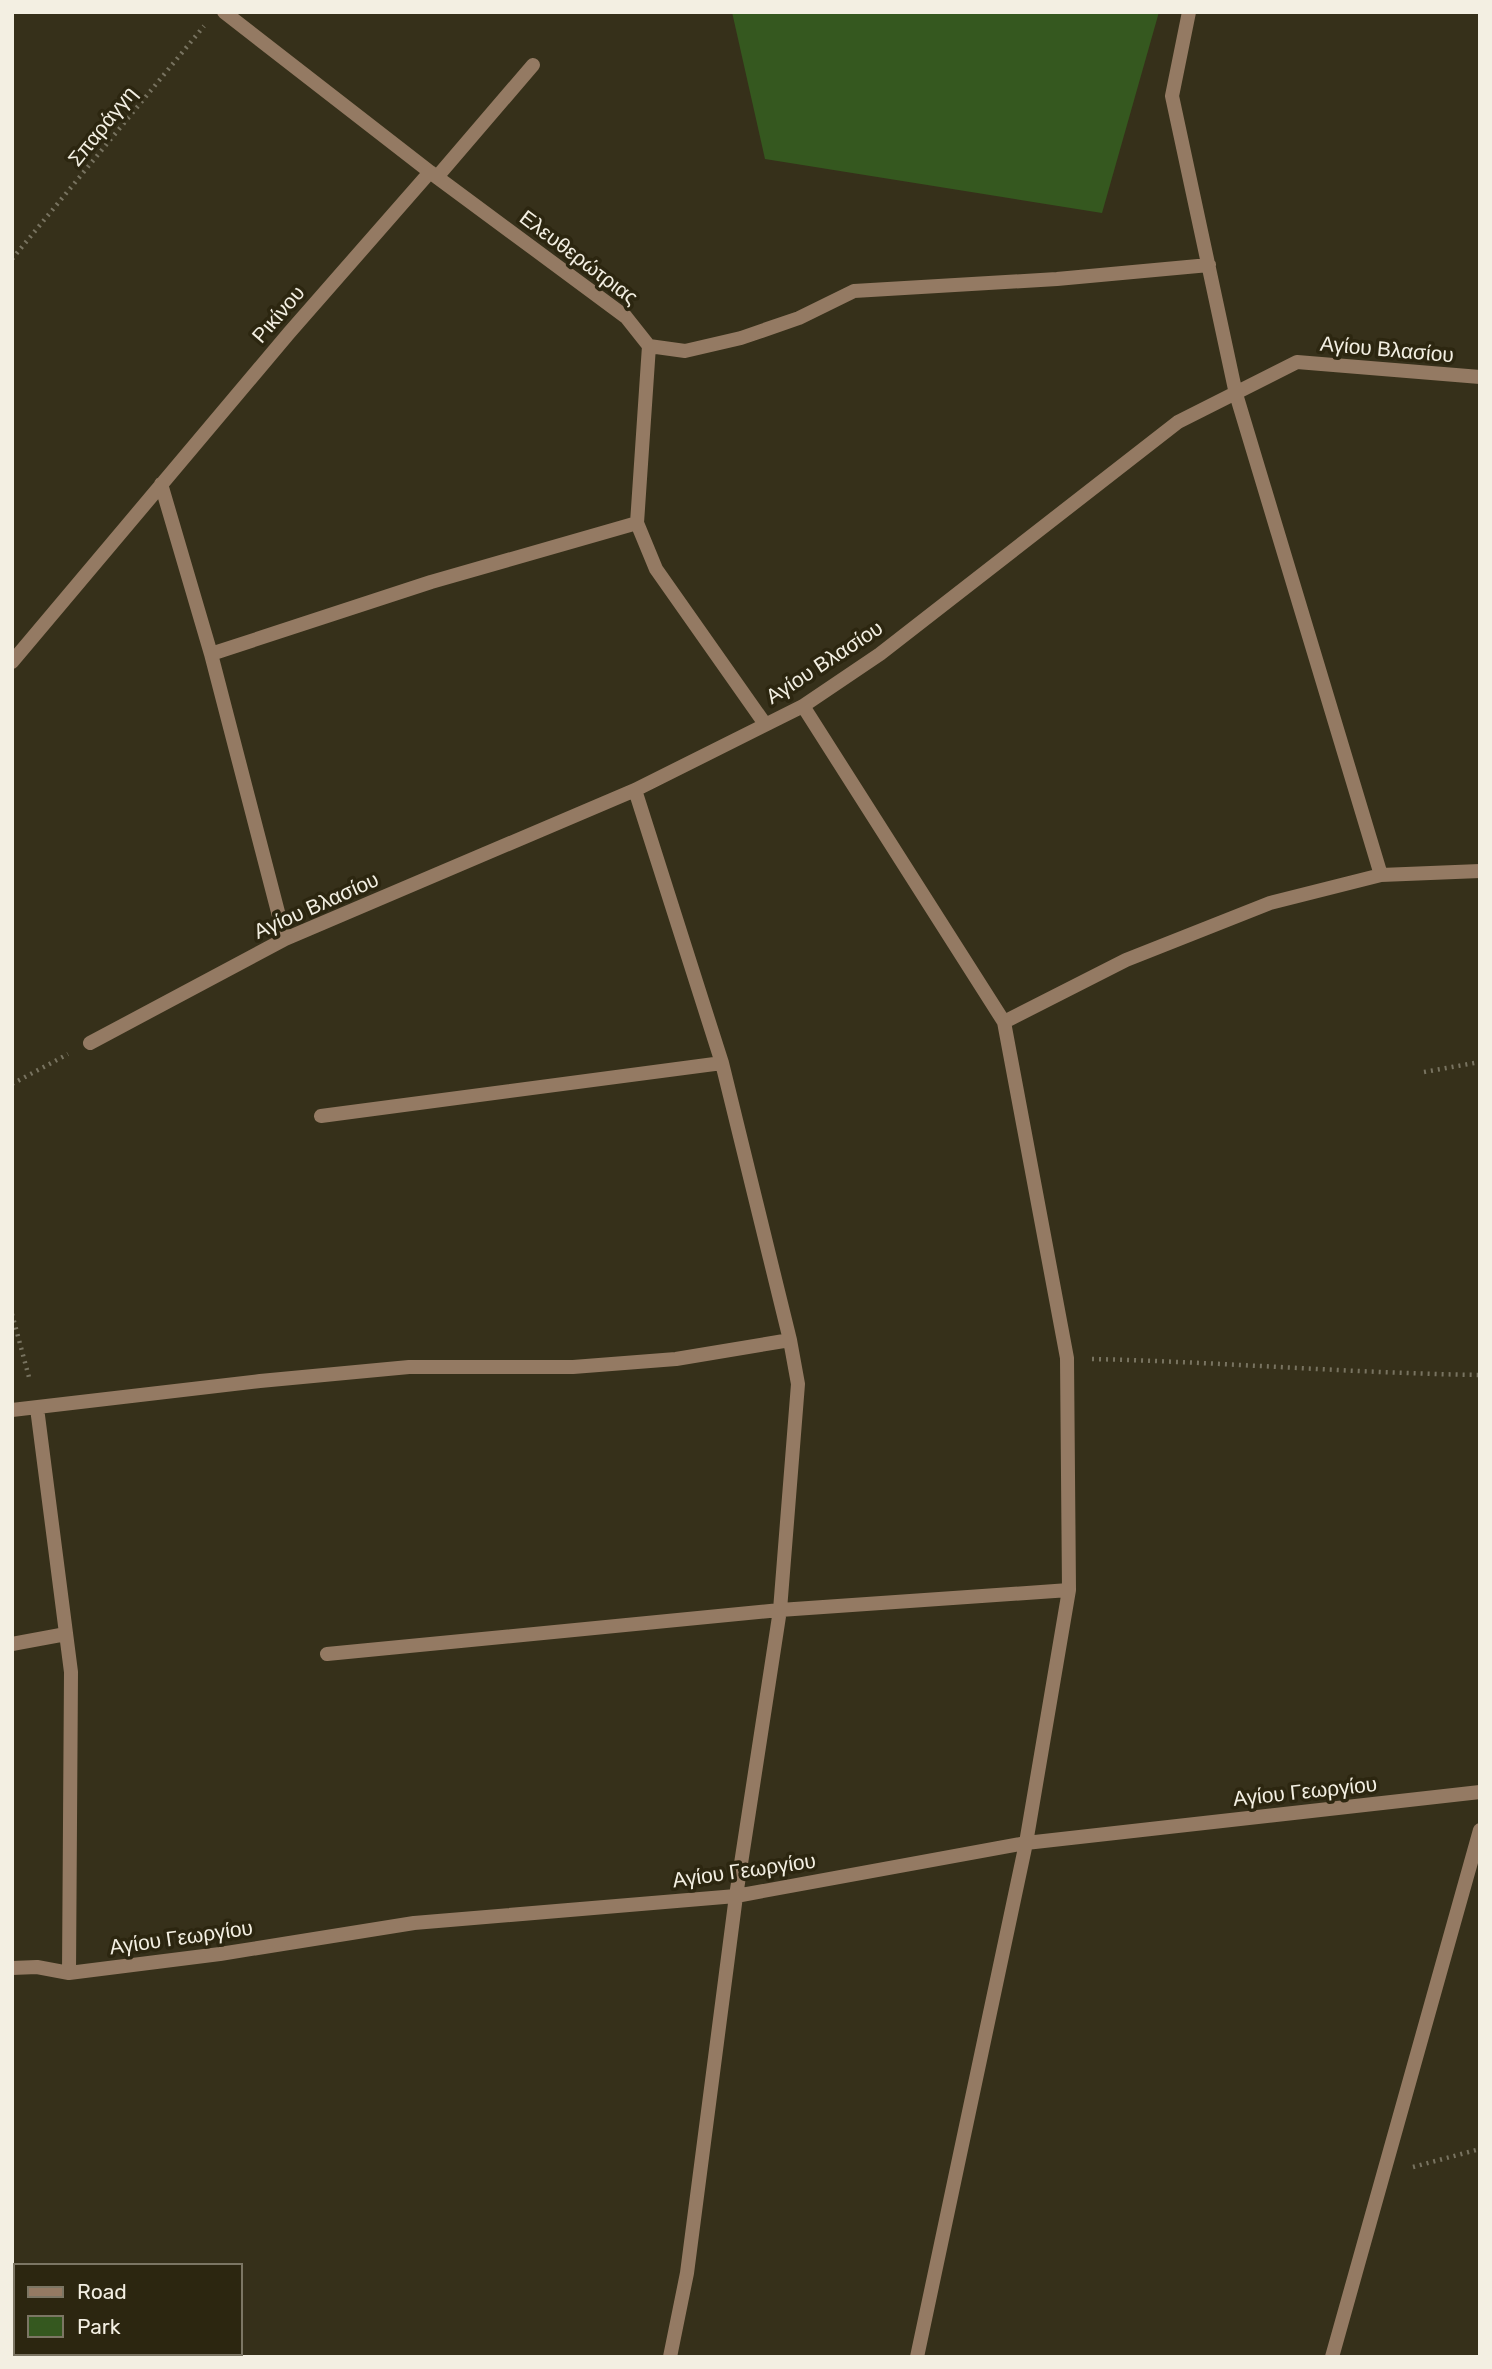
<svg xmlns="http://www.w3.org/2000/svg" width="1492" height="2369" font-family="Rubik,sans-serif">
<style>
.green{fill:#35581f}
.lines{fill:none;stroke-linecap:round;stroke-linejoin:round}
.path{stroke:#787360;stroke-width:4.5;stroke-dasharray:2 5;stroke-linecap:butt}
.street{stroke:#947a63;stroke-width:14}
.labels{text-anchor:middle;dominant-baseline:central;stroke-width:7;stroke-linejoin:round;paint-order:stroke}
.street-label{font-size:21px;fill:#f3efe2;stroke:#2c2610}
</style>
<rect width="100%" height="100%" fill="#36301a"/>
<path class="green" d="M732,12h427l-57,201 -337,-54z"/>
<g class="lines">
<path class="path" d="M12,259l192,-233
M1424,1072l56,-10
M12,1084l56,-30
M12,1314l18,67
M1092,1359c130,3 258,14 388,16
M1413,2167l67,-18"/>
<path class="street" d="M224,12l206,160 196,145 23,29 36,5 56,-13 58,-20 55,-27 203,-12 152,-14
M1189,12l-17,84 64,298 145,481
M437,177l96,-112
M649,346l-12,177 19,46 109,155
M161,484l50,170 74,285
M211,654l220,-72 206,-59
M12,662l277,-329 141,-161
M803,706l201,316 63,336 2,232 -43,253 -109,514
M635,790l87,273 68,277 8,44 -18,226 -44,286 -49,377 -17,84
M1004,1022l122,-62 144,-57 111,-28 99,-4
M90,1043l195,-104 350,-149 168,-84 77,-52 298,-232 119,-60 183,15
M321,1116l401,-53
M37,1408l34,264 -2,301
M12,1410l248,-29 149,-14h164l103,-8 114,-19
M12,1644l54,-10
M327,1654l453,-44 289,-20
M12,1968l25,-1 32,6 151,-19 194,-31 322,-27 290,-53 454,-51
M1332,2357l148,-527"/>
</g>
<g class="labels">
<g class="street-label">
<text transform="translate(102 126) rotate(-51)">Σπαράγγη</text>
<text transform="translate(579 257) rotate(37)">Ελευθερώτριας</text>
<text transform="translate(278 314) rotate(-49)">Ρικίνου</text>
<text transform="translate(1387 349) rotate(5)">Αγίου Βλασίου</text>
<text transform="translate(824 662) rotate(-33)">Αγίου Βλασίου</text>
<text transform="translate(316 905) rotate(-24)">Αγίου Βλασίου</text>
<text transform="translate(1305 1791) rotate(-6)">Αγίου Γεωργίου</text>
<text transform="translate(744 1870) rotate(-8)">Αγίου Γεωργίου</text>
<text transform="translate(181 1937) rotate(-8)">Αγίου Γεωργίου</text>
</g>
</g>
<rect width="1492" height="2369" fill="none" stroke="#f3efe2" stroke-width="28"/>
<rect x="14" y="2264" width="228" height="91" fill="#2c2610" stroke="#7c7664" stroke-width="2"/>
<rect x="28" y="2287" width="35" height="10" fill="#947a63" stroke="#7c7664" stroke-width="2"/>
<text x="77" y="2299" font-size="21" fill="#f3efe2">Road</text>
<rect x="28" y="2316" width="35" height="21" fill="#35581f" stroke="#7c7664" stroke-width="2"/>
<text x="77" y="2334" font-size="21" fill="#f3efe2">Park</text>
</svg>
